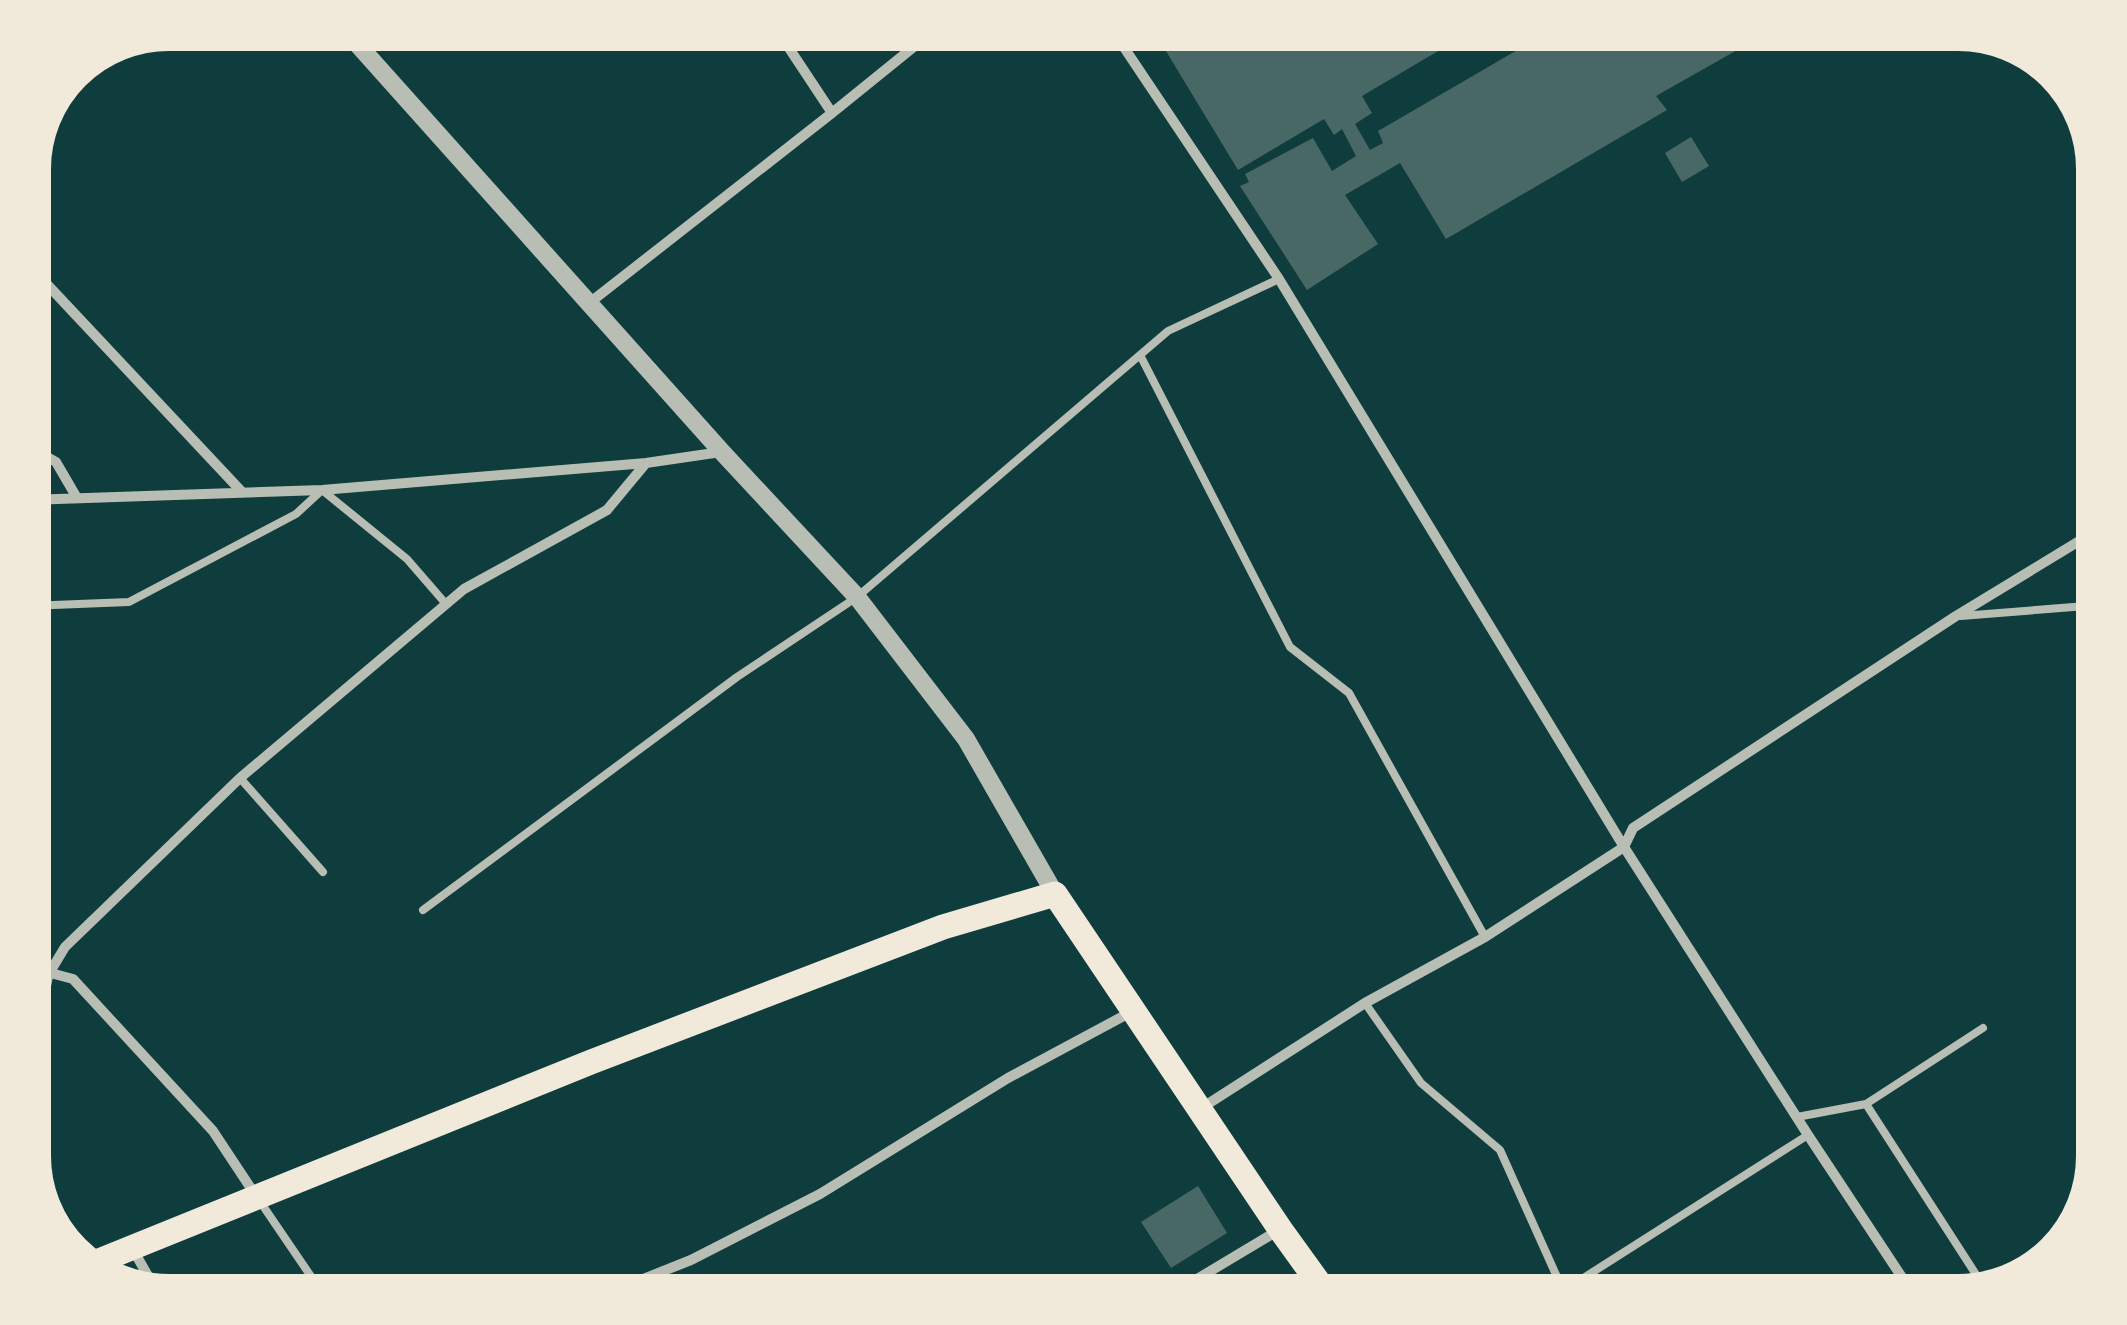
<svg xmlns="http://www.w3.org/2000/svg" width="2127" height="1325" font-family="Lora,serif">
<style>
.building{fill:#486865}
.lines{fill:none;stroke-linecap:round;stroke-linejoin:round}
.service{stroke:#b8beb3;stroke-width:8}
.minor{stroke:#b8beb3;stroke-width:10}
.tertiary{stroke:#b8beb3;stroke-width:18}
.primary{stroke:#f1e9da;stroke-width:25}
.rim{fill:none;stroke:#f1e9da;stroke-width:12}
</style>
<rect width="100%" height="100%" fill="#0f3d3e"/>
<path class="building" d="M1152,28h325l-115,68 10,17 -17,11 15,26 13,-7 -5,-12 177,-103h221l-120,68 11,14 -221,129 -46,-76 -55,32 33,49 -71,46 -67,-104 9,-4 -4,-8 68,-36 19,33 24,-15 -14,-27 -8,6 -10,-16 -86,51z
M1691,137l18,29 -27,16 -17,-29z
M1198,1186l29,47 -56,35 -30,-46z"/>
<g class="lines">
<path class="service" d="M2065,82l15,24 3,-1
M1140,355l150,292 59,46 136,244
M28,606l101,-4 167,-88 26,-24 85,69 39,45
M1961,616l138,-11
M240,778l83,94
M423,910l314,-233 120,-80 311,-266 111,-52
M1365,1003l56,80 79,67 66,147
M28,1076l22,-104
M1866,1104l120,186
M1797,1117l69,-13 117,-76
M259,1200l66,97
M1563,1291l245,-156"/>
<path class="minor" d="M783,28l2,14 47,71
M1111,28l168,251 345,568 184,288 107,162
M28,264l214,228
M588,304l244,-191 105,-85
M28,446l28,16 21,36
M28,500l294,-10 324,-27 75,-11
M28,967l45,12 140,152 43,65
M50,972l15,-25 175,-169 224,-189 143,-79 39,-47
M1200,1109l165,-106 120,-66 139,-90 9,-19 323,-212 143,-87
M132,1248l27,47
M591,1297l12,-2 88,-35 129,-66 188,-116 123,-66
M1167,1297l112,-67"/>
<path class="tertiary" d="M343,28l379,424 135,145 109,142 89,155"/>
<path class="primary" d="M84,1267l507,-205 352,-135 112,-33 225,335 49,68"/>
</g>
<path d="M0 0H2127V1325H0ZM169 45H1958A124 124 0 0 1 2082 169V1156A124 124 0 0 1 1958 1280H169A124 124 0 0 1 45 1156V169A124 124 0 0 1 169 45Z" fill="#f1e9da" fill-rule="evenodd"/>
<path class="rim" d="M169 45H1958A124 124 0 0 1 2082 169V1156A124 124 0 0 1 1958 1280H169A124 124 0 0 1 45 1156V169A124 124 0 0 1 169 45Z"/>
</svg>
